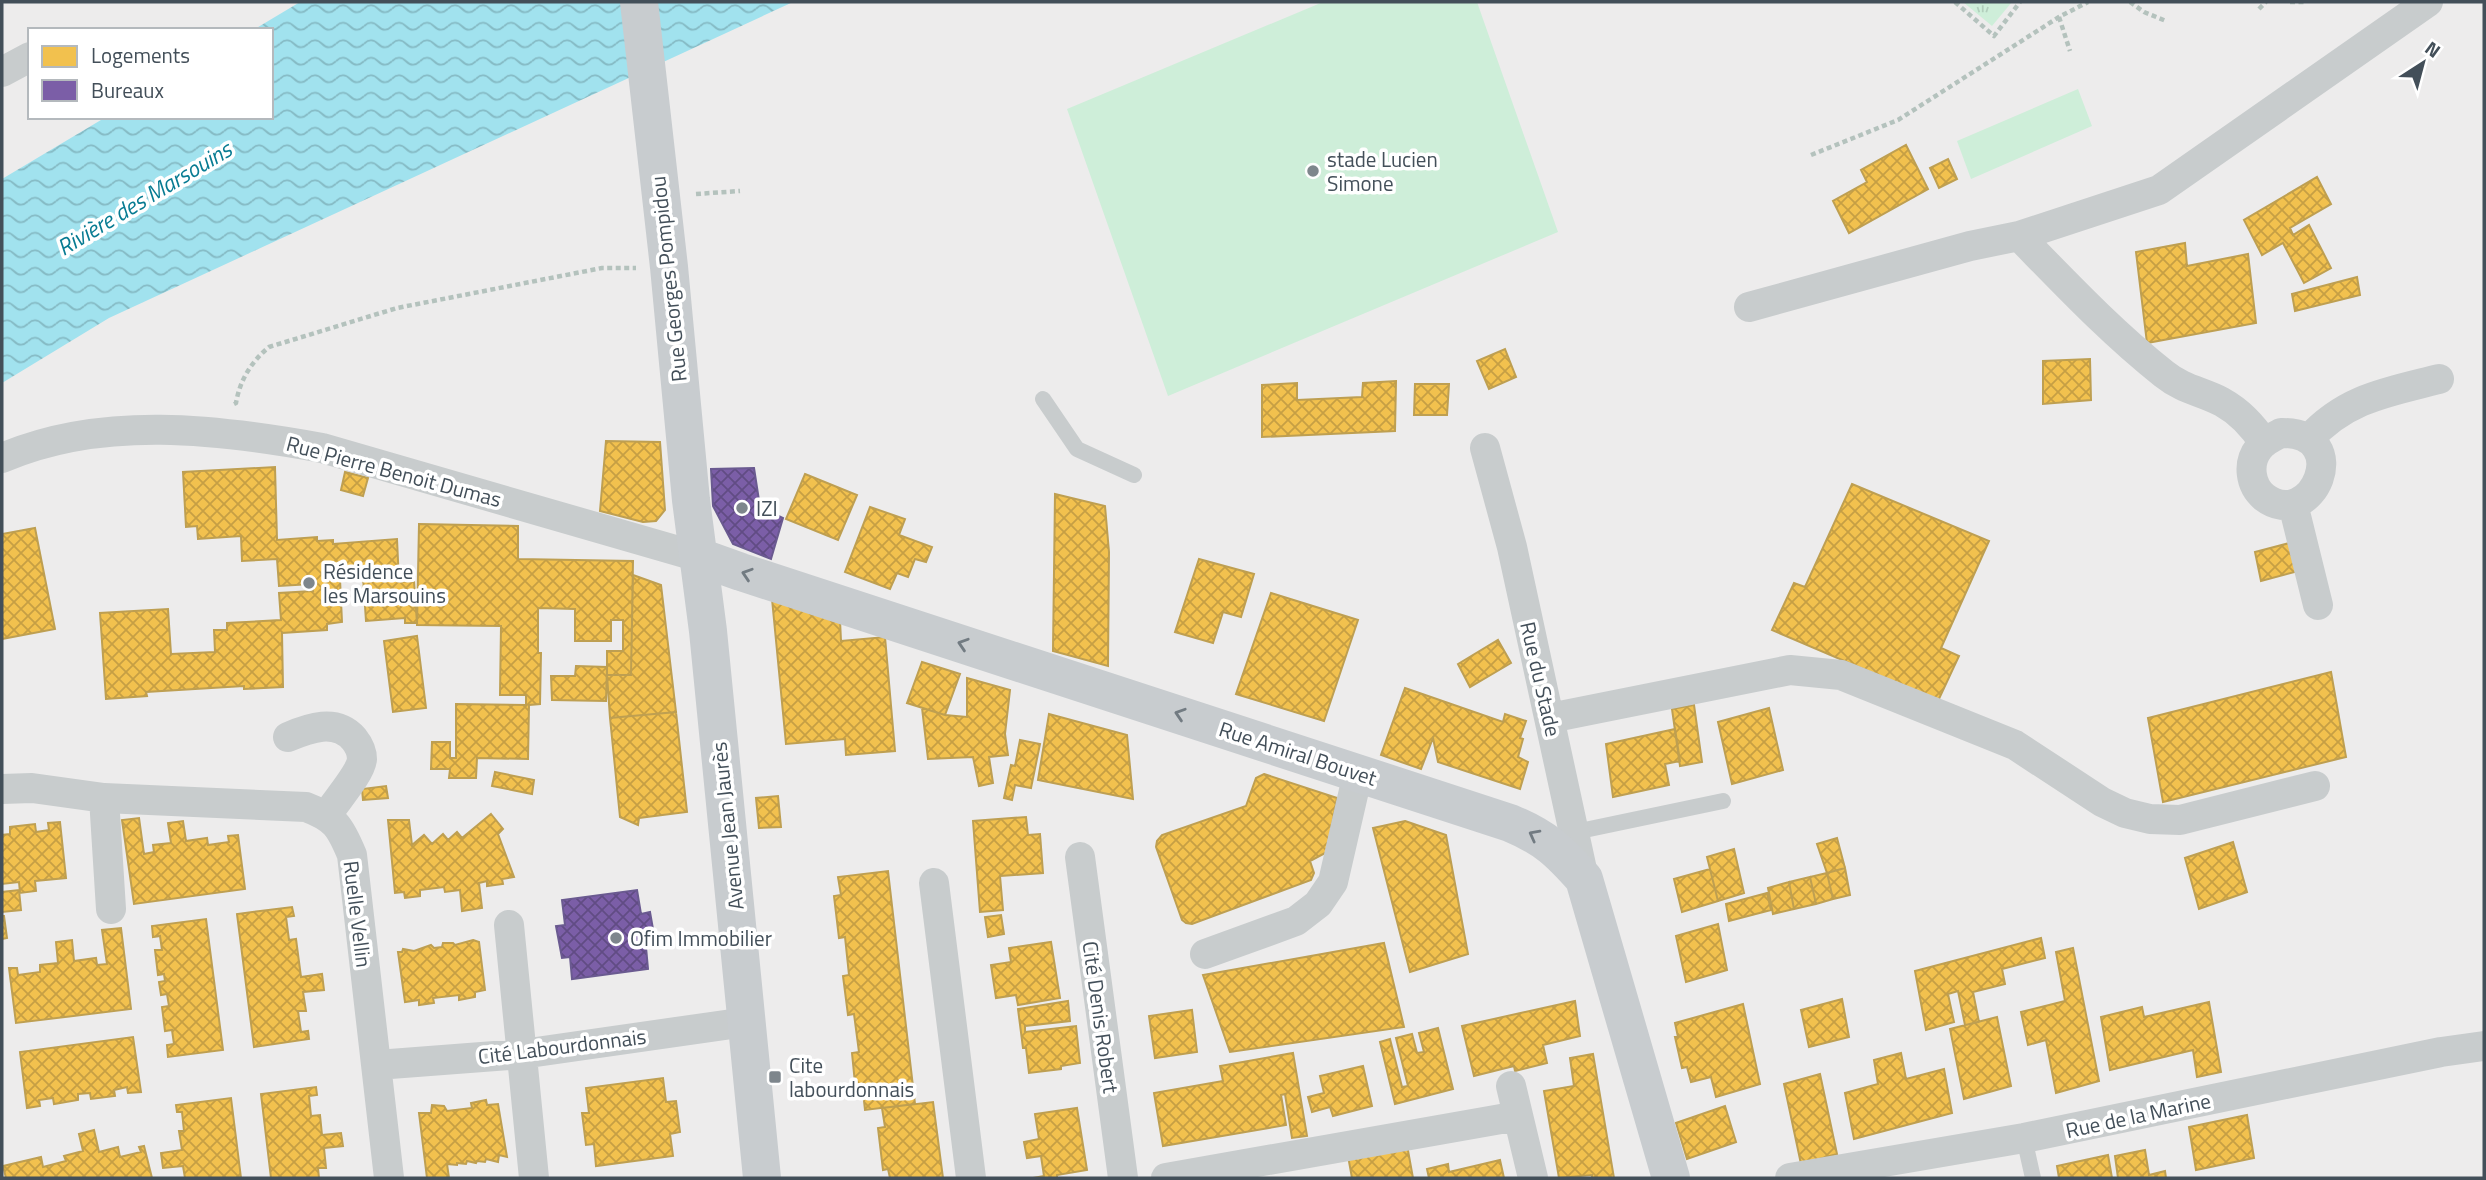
<svg xmlns="http://www.w3.org/2000/svg" width="2486" height="1180" font-family="'Titillium Web',sans-serif">
<style>
.park{fill:url(#park-tufts)}
.garden{fill:#ceeed9}
.water{fill:url(#water-waves)}
.homes{fill:url(#homes-cross-hatch);stroke:#be9f51;stroke-width:2}
.offices{fill:url(#offices-cross-hatch);stroke:#6a5a90;stroke-width:2}
.lines{fill:none;stroke-linecap:round;stroke-linejoin:round}
.path{stroke:#b4c2bd;stroke-width:4.5;stroke-dasharray:5 3.5;stroke-linecap:butt}
.lane{stroke:#c8cccd;stroke-width:16}
.street{stroke:#c8cccd;stroke-width:30}
.secondary{stroke:#c8cccf;stroke-width:38}
.oneway{stroke:#727b82}
.poi-dot{fill:#7e868c;stroke:#fff;stroke-width:2.5}
.labels{text-anchor:middle;dominant-baseline:central;stroke-width:7;stroke-linejoin:round;paint-order:stroke}
.poi-label{font-size:21px;fill:#434f59;stroke:#fff;text-anchor:start}
.street-label{font-size:21px;fill:#434f59;stroke:#fff}
.water-label{font-size:23px;font-style:italic;fill:#077b92;stroke:#fff}
</style>
<defs>
<pattern id="park-tufts" width="24" height="20" patternUnits="userSpaceOnUse" patternTransform="scale(1.75)"><rect width="24" height="20" fill="#ceeed9"/><path d="M3 7l-1-3M5 7V3M7 7l1-3M15 17l-1-3M17 17v-4M19 17l1-3" fill="none" stroke="#b2cebc"/></pattern>
<pattern id="water-waves" width="16" height="10" patternUnits="userSpaceOnUse" patternTransform="scale(1.75)"><rect width="16" height="10" fill="#a1e2ee"/><path d="M0 5q4-4 8 0t8 0" fill="none" stroke="#85bac4"/></pattern>
<pattern id="homes-cross-hatch" width="8" height="8" patternUnits="userSpaceOnUse" patternTransform="scale(1.75)"><rect width="8" height="8" fill="#f2c14e"/><path d="M0 0l8 8M0 8l8-8" fill="none" stroke="#c69f44"/></pattern>
<pattern id="offices-cross-hatch" width="8" height="8" patternUnits="userSpaceOnUse" patternTransform="scale(1.75)"><rect width="8" height="8" fill="#7b5ea7"/><path d="M0 0l8 8M0 8l8-8" fill="none" stroke="#614c84"/></pattern>
</defs>
<rect width="100%" height="100%" fill="#edecec"/>
<path class="park" d="M1963,2h49l-20,24z"/>
<path class="garden" d="M1323,2h154l81,230 -390,164 -101,-287z
M2078,89l14,37 -121,53 -14,-38z"/>
<path class="water" d="M300,2h493l-684,316 -107,65v-204l104,-62h165v-87h-18z"/>
<path class="homes" d="M1906,145l22,44 -79,44 -16,-32 34,-19 -6,-12z
M1948,159l9,20 -18,9 -9,-20z
M2317,177l14,27 -41,24 3,7 16,-10 22,43 -27,15 -21,-40 -21,12 -18,-35z
M2185,243l2,23 61,-12 8,69 -109,20 -11,-91z
M2357,277l3,18 -65,16 -3,-17z
M1505,349l11,28 -27,12 -12,-28z
M2090,359l1,41 -48,4v-43z
M1396,381l-1,50 -133,6v-52l35,-2v17l65,-3 1,-14z
M1415,384h34l-2,31h-33z
M606,441l54,1 5,68 -9,11 -13,1 -43,-11z
M275,467l2,73 40,-3v4l16,-1v4l64,-5 2,43 15,-1 3,42h-12v-5l-39,3 -3,-44 -23,2 2,43 -15,2v6l-45,3 1,54 -39,2v-3l-98,6 1,4 -41,3 -6,-86 68,-4 3,45 44,-2 -1,-22h13v-7l54,-3 -2,-27 34,-2 -1,-7 -33,2 -2,-27 -35,2 -1,-25 -43,3 -1,-13 -11,1 -3,-55z
M345,472l23,6 -5,18 -22,-6z
M805,474l52,21 -19,45 -52,-21z
M1852,484l137,57 -48,107 18,8 -21,45 -166,-71 22,-47 11,4z
M1055,494l50,12 4,46 -1,114 -55,-15z
M870,507l35,12 -6,16 33,12 -6,15 -11,-3 -7,18 -11,-4 -7,16 -45,-17z
M419,524l99,2v33l115,2 -2,114h-24v-24h16v-31h-12v21h-36v-32l-37,-1v45h3l-1,51 -11,1 -1,54 -51,-1 -1,20h-27l1,-9h-19l1,-27h18v16h6v-54l70,1v-10h-26l1,-69 -84,-1z
M35,528l20,101 -53,10v-105z
M2297,541l5,29 -41,11 -6,-29z
M1199,559l55,15 -13,43 -18,-5 -10,31 -38,-11z
M633,575l28,10 15,127 -66,6 -3,-43h24z
M1271,593l87,27 -34,101 -88,-27z
M772,599l68,21 1,21 44,-4 10,114 -49,4 -1,-16 -59,5z
M417,636l9,72 -33,4 -9,-71z
M1498,640l13,23 -41,24 -12,-23z
M922,662l38,12 -15,41 -38,-12z
M576,666l31,1 -1,34 -54,-1 -1,-24h24z
M2331,672l15,85 -183,45 -15,-84z
M967,678l43,12 -5,44 3,21 -19,2 4,26 -14,3 -6,-29 -45,2 -6,-51 23,7 22,2z
M1405,688l98,34 2,-8 21,7 -6,17 3,1 -5,18 10,5 -8,27 -82,-27 -5,-24 -12,31 -40,-14z
M1694,705l8,57 -22,4 -8,-57z
M1769,708l14,62 -51,14 -14,-62z
M676,712l11,100 -48,6 -1,7 -18,-8 -10,-99z
M1049,714l78,21 6,64 -95,-19z
M1675,729l5,32 -15,3 4,21 -56,12 -7,-53z
M1020,740l20,4 -9,44 -16,-3 -3,15 -8,-2 7,-33 4,1z
M495,772l39,8 -2,14 -40,-8z
M1264,774l73,24 -10,54 -17,9 4,12 -3,7 -119,44 -6,-1 -4,-3 -26,-73 1,-6 5,-6 84,-29 10,-28z
M386,786l2,12 -25,2 -1,-11z
M778,796l3,31 -22,1 -3,-30z
M491,814l12,15 -5,5 16,43 -12,2 1,5 -16,2v-5l-8,2 3,25 -20,3 -2,-21 -15,2 -1,-5 -24,3v6l-15,2 -1,-6 -9,1 -7,-73h21l3,25 12,-10 8,9 11,-10 5,6 9,-8 5,6z
M1026,817l2,18 12,-1 3,39 -43,3 3,34 -23,2 -7,-91z
M139,818l5,36 10,-2 -1,-7 18,-2 -3,-20 15,-2 3,20 21,-3 1,7 21,-3 -1,-6 10,-1 7,54 -111,15 -12,-84z
M1405,821l41,14 22,119 -58,18 -37,-144z
M60,822l6,56 -31,3 1,10 -16,2 -1,-11 -17,2v-49l8,-1v-7l25,-3 1,8 13,-2 -1,-7z
M1837,838l8,30 -18,5 -10,-29z
M2233,842l14,50 -48,17 -14,-51z
M1734,849l10,44 -26,8 -11,-44z
M1845,868l5,27 -17,4 -6,-26z
M1710,869l8,32 -36,11 -8,-33z
M888,871l27,233 -50,6 -2,-18 -7,1 -4,-40 7,-1 -5,-38 -6,1 -5,-39 6,-1 -4,-38 -6,1 -5,-42 7,-1 -3,-18z
M1827,873l6,26 -17,5 -6,-27z
M1810,877l6,27 -22,5 -5,-27z
M1789,882l5,27 -21,5 -5,-26z
M19,890l2,20 -19,2v-20z
M1767,893l4,17 -42,11 -3,-17z
M292,907l2,9 -8,1 3,23 7,-1 5,38 21,-3 2,16 -21,2 3,19h-8l3,21 7,-1 1,8 -55,8 -17,-133z
M1001,915l3,19 -16,3 -3,-20z
M2,916h2l3,22 -5,1z
M206,919l17,131 -55,7 -1,-12 7,-1 -2,-14 -7,1 -3,-24 7,-1 -2,-12 -6,1 -2,-13 6,-1 -1,-7 -6,1 -3,-25h7l-2,-14 -7,1 -1,-11z
M1718,924l9,46 -41,12 -10,-46z
M121,928l10,81 -115,14 -7,-55h8l1,7 22,-3v-7l18,-2 -2,-21 16,-2 2,21 22,-3 1,7 10,-1 -5,-34z
M2041,938l4,20 -43,11 3,15 -32,8 6,30 -14,3 -7,-34 -10,3 6,28 -28,8 -11,-59z
M473,940l6,2 6,48 -10,2v5l-16,3v-5l-26,3 1,5 -15,2v-5l-14,2 -7,-50h4l1,-3 11,2 17,-6 3,3 8,-1 1,-4h10l2,2z
M1051,942l9,56 -42,7 -2,-10 -20,3 -5,-33 20,-3 -2,-14z
M1384,943l20,84 -174,25 -27,-77z
M2073,948l26,133 -43,12 -10,-53 -18,5 -7,-33 44,-11 -9,-49z
M1842,999l7,38 -40,10 -8,-37z
M1068,1001l2,20 -45,5v6l51,-6 4,37 -19,3v3l-32,4 -3,-25h-3l-5,-39z
M1575,1001l5,35 -37,9 4,18 -32,8 -1,-5 -40,10 -12,-50z
M2209,1002l12,70 -24,5 -4,-27 -83,20 -9,-53 41,-10 2,10z
M1743,1004l17,80 -44,13 -5,-20 -20,5 -4,-15 -5,1 -7,-31h3l-3,-14z
M1192,1010l5,42 -42,6 -6,-42z
M1997,1017l14,69 -47,13 -14,-70z
M1438,1028l15,61 -58,15 -15,-62 10,-3 12,48 6,-1 -12,-48 16,-4 5,19 7,-1 -5,-19z
M133,1037l8,55 -13,1 -1,-6 -13,3 1,6 -24,3 -1,-6 -12,1v6l-24,4 -1,-6 -14,2 1,6 -13,2 -7,-56z
M1293,1053l14,83 -15,2 -7,-44 -4,1 5,30 -123,21 -9,-53 69,-12 -3,-15z
M1901,1053l5,26 38,-10 8,44 -98,26 -9,-46 33,-9 -4,-24z
M1593,1054l21,124h-22v-3l-33,3 -15,-87 30,-5 -4,-28z
M1363,1066l9,40 -39,10 -3,-9 -18,5 -4,-15 16,-4 -4,-17z
M1820,1074l17,80 -36,10 -17,-80z
M663,1078l3,24 10,-1 4,31 -10,2 3,22 -77,10 -2,-22 -8,1 -4,-32h7l-3,-25z
M316,1087l1,8 -8,1 2,20 9,-1 2,20 19,-2 2,13 -19,2 2,20h-8l1,10h-48l-10,-84z
M231,1098l10,80h-56l-2,-12 -20,2 -2,-15 21,-3 -3,-19h5l-2,-19h-5l-1,-7z
M486,1100l1,5 11,-1 9,53 -8,-2 -1,7 -12,-3 -1,3 -8,-1 -1,2 -9,-2 -1,3 -9,-1v2l-10,-1 2,14h-22l-8,-65h12l1,-8 12,1 3,5 25,-3 -1,-5z
M933,1102l10,76h-53l-2,-9 -5,1 -5,-42 7,-1 -3,-19z
M1725,1106l11,36 -49,17 -11,-36z
M1077,1108l10,62 -30,5v3h-24l11,-2 -3,-20 -14,2 -3,-16 15,-3 -4,-25z
M2247,1115l7,43 -58,12 -7,-43z
M94,1130l5,22 19,-5 2,10 21,-5 -2,-5 5,-1 8,32h-146l-3,-12 38,-9 2,10 23,-6 -2,-5 19,-5 -4,-17z
M1407,1145l6,33h-61l-4,-22z
M2145,1150l4,25 16,-4 1,7h-48l-3,-22z
M2108,1155l4,23h-53l-2,-12z
M1500,1160l4,18h-75l-2,-9 21,-5 1,8z"/>
<path class="offices" d="M754,468l6,39 23,11 -12,41 -38,-15 -20,-38 -2,-37z
M637,890l4,24 9,-2 6,34 -10,1 2,22 -76,10 -2,-22 -8,1 -6,-32 9,-1 -3,-25z"/>
<g class="lines">
<path class="path" d="M1955,2l39,34 26,-34
M2130,2l14,10 22,9
M2290,2h17
M2259,9l7,-7
M2059,17l11,34
M1811,155l87,-35 161,-103 29,-15
M696,194l44,-3
M234,404l2,-1c4,-23 15,-41 33,-56l128,-39 205,-40h34"/>
<path class="lane" d="M1043,399l34,50 57,26
M1575,832l148,-31
M2024,1138l9,40"/>
<path class="street" d="M2,72l28,-15
M2019,236c47,48 92,96 145,138 20,16 37,17 58,28 18,10 31,24 42,41
M1749,307l221,-61 49,-10 140,-46 269,-188
M2281,433c75,-1 31,101 -17,64 -14,-12 -17,-34 -5,-49 5,-7 14,-11 22,-15z
M2309,439c37,-41 79,-47 130,-60
M1485,448l27,99 72,332
M2,458c100,-43 216,-29 320,-10l377,109
M2293,504l25,101
M1550,718l240,-48 51,5 174,70 87,57 23,11 25,6 30,1 135,-34
M288,737c21,-9 48,-19 66,2 4,5 8,13 8,20 -1,14 -27,43 -35,56
M2,789l30,-1 72,10 202,9c29,11 34,19 46,48l37,323
M104,798l7,111
M1080,857l43,321
M934,883l37,295
M509,925l25,253
M1205,954l91,-33 22,-17 15,-22 25,-109
M377,1065l145,-11 224,-32
M1511,1086l22,92
M1166,1178l352,-62
M1790,1178l234,-40 417,-86 43,-6"/>
<path class="secondary" d="M639,2l30,265 22,233 17,131 54,547
M699,557l42,15 769,251c36,15 49,28 74,56l87,299"/>
</g>
<defs><path id="oneway-chevron" d="M-2-3.5L2.5 0L-2 3.5" fill="none" stroke-width="1.6" stroke-linecap="round" stroke-linejoin="round" transform="scale(1.75)"/></defs>
<g class="oneway">
<use href="#oneway-chevron" transform="translate(747 574) rotate(-162)"/>
<use href="#oneway-chevron" transform="translate(963 644) rotate(-162)"/>
<use href="#oneway-chevron" transform="translate(1180 714) rotate(-162)"/>
<use href="#oneway-chevron" transform="translate(1534 835) rotate(-152)"/>
</g>
<g class="poi-dot">
<circle cx="1313" cy="171" r="7"/>
<circle cx="742" cy="508" r="7"/>
<circle cx="309" cy="583" r="7"/>
<circle cx="616" cy="938" r="7"/>
<rect x="768" y="1070" width="14" height="14" rx="3.5"/>
</g>
<g class="labels">
<g class="poi-label">
<text x="1327" y="159">stade Lucien<tspan x="1327" dy="24">Simone</tspan></text>
<text x="756" y="508">IZI</text>
<text x="323" y="571">Résidence<tspan x="323" dy="24">les Marsouins</tspan></text>
<text x="630" y="938">Ofim Immobilier</text>
<text x="789" y="1065">Cite<tspan x="789" dy="24">labourdonnais</tspan></text>
</g>
<g class="street-label">
<text transform="translate(668 279) rotate(-96)">Rue Georges Pompidou</text>
<text transform="translate(394 471) rotate(15)">Rue Pierre Benoit Dumas</text>
<text transform="translate(1541 679) rotate(77)">Rue du Stade</text>
<text transform="translate(1298 753) rotate(18)">Rue Amiral Bouvet</text>
<text transform="translate(727 826) rotate(-96)">Avenue Jean Jaurès</text>
<text transform="translate(358 914) rotate(83)">Ruelle Vellin</text>
<text transform="translate(1101 1017) rotate(82)">Cité Denis Robert</text>
<text transform="translate(562 1046) rotate(-7)">Cité Labourdonnais</text>
<text transform="translate(2138 1115) rotate(-12)">Rue de la Marine</text>
</g>
<g class="water-label">
<text transform="translate(144 198) rotate(-31)">Rivière des Marsouins</text>
</g>
</g>
<rect width="2486" height="1180" fill="none" stroke="#434f59" stroke-width="7"/>
<rect x="28" y="28" width="245" height="91" fill="#ffffff" stroke="#b4b9bd" stroke-width="2"/>
<rect x="42" y="46" width="35" height="21" fill="#f2c14e" stroke="#b4b9bd" stroke-width="2"/>
<text x="91" y="63" font-size="21" fill="#434f59">Logements</text>
<rect x="42" y="80" width="35" height="21" fill="#7b5ea7" stroke="#b4b9bd" stroke-width="2"/>
<text x="91" y="98" font-size="21" fill="#434f59">Bureaux</text>
<g transform="translate(2423 63) rotate(36)" stroke="#ffffff" stroke-width="5" paint-order="stroke">
<path d="M0-5L12 26L0 18L-12 26Z" fill="#434f59"/>
<text y="-10" font-size="19" font-weight="bold" text-anchor="middle" fill="#434f59">N</text>
</g>
</svg>
